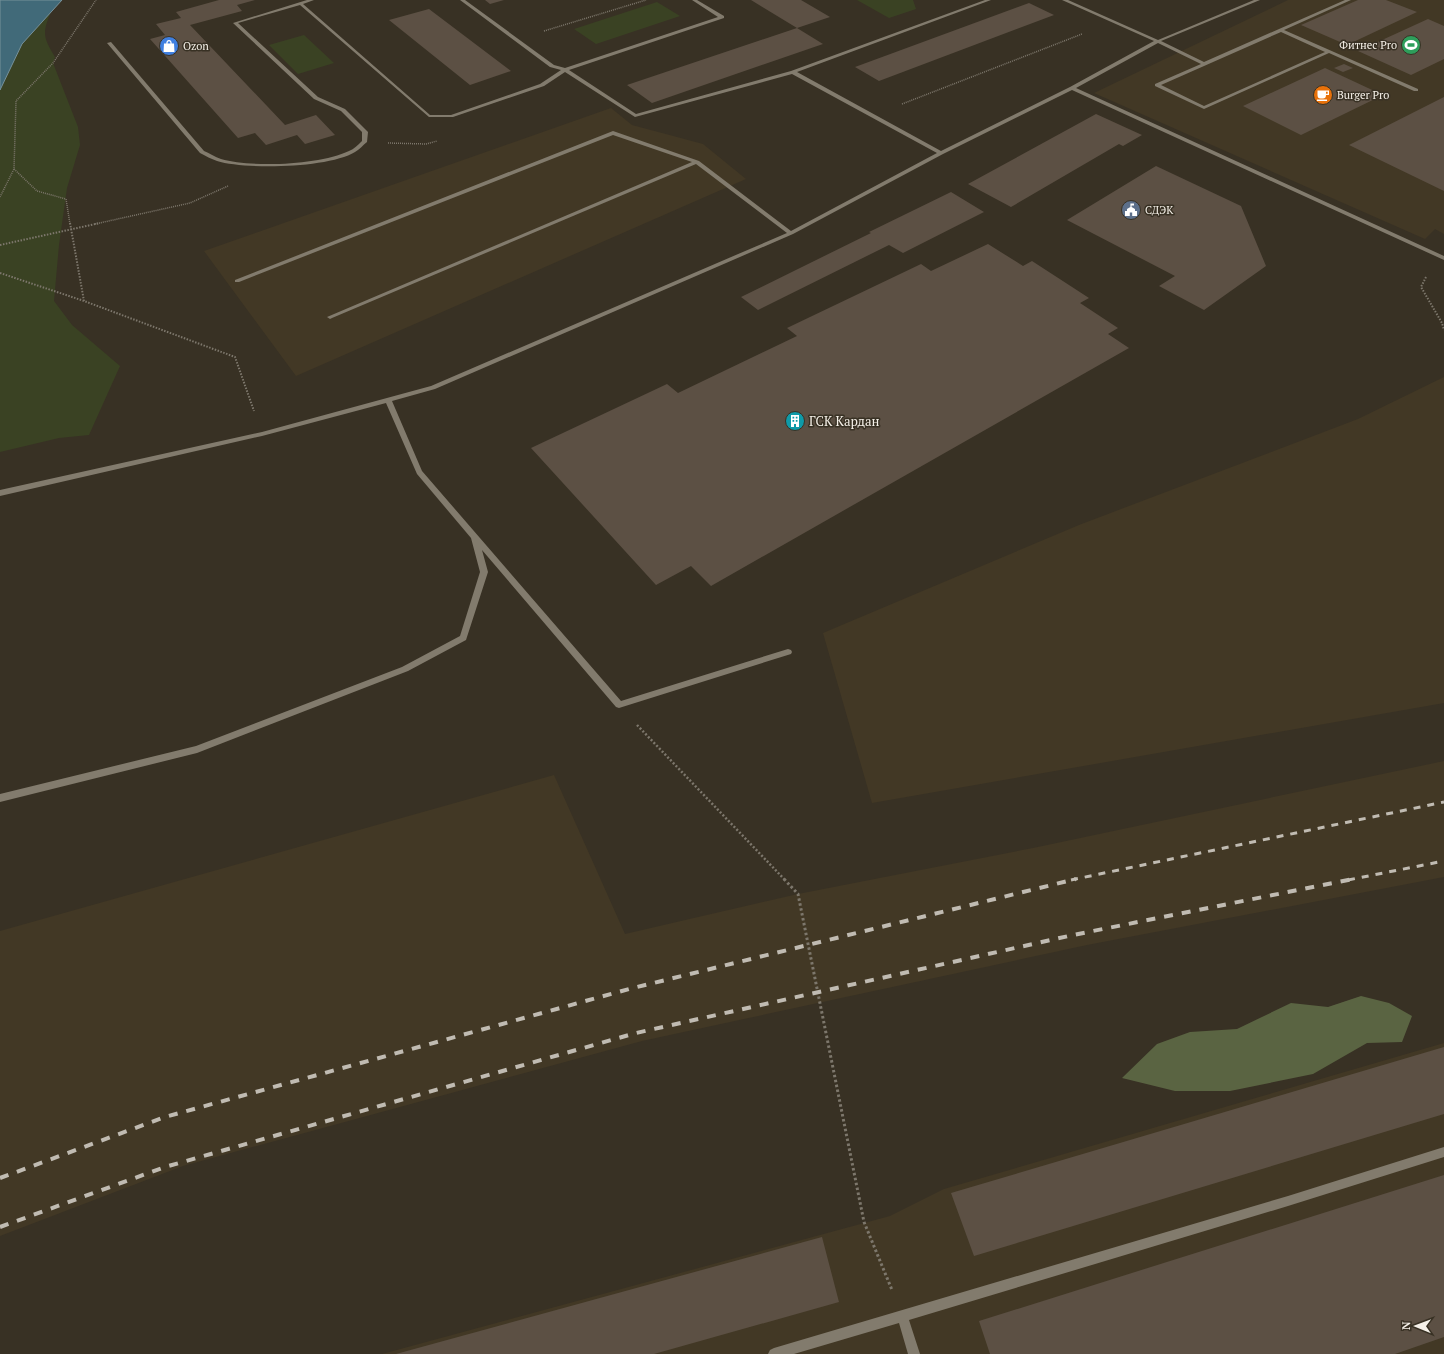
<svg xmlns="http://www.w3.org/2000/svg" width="1444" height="1354" font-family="'PT Serif',serif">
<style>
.built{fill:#423825}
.green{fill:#3a4223}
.forest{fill:#5a6442}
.water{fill:#416a79;stroke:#77929a}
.building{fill:#5c5044}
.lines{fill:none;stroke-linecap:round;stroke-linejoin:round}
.path-far3{stroke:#7d776c;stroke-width:1.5;stroke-dasharray:1 1;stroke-linecap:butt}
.path-far2{stroke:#7d776c;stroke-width:2;stroke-dasharray:1.5 1.5;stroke-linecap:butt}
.path-far1{stroke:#7d776c;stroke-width:2.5;stroke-dasharray:2 2;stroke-linecap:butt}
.path{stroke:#7d776c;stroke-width:3;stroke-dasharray:2.5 2.5;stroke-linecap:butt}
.lane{fill:#827b6d;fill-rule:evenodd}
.rail-far1{stroke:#c0bbb2;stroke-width:3;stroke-dasharray:7 7;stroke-linecap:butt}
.rail{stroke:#c0bbb2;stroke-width:4;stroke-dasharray:9 9;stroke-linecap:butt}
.labels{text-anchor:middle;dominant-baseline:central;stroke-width:3;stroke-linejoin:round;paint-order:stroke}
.far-poi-label{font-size:11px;fill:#f5f0e8;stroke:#383124;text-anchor:start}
.poi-label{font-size:13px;fill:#f5f0e8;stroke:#383124;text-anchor:start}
</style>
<rect width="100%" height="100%" fill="#383124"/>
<path class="built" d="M1288,0h156v234l-9,-5 -10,10 -331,-146z
M611,108l21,17 71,19 43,35 -450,197 -92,-125z
M1444,377v326l-572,100 -49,-170 256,-108 279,-106z
M1444,761v116l-357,68 -445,96 -459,125 -183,70v-305l554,-156 71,159 173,-40 235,-46z
M1444,1043v311h-1062l508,-138 54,-27z"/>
<path class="green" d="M857,0h56l3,9 -27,9z
M657,2l23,14 -84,28 -22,-15z
M51,12c-9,21 -8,25 4,45l-2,6 25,64 2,18 -13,43 -8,57 -5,56 18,24 48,41 -31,69 -30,3 -59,14v-362l22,-46z
M304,35l30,28 -36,11 -29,-29z"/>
<path class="forest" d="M1361,996l28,7 23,13 -10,26 -35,1 -54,31 -83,17h-55l-53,-13 35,-34 33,-12 47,-3 54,-26 37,4z"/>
<path class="water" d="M0,0h62l-40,44 -22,46z"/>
<path class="building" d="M219,0h36l-18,5 5,6 -52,14 95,100 31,-10 19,20 -30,9 -8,-9 -31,10 -11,-12 -17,5 -88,-99 15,-4 -9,-11 25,-6 -5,-6z
M485,0h19l-14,4z
M751,0h50l29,17 -33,11z
M1358,0h28l31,12 -70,33 -46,-20z
M1029,3l25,12 -175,66 -24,-14z
M429,9l82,62 -41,14 -81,-65z
M1428,19l16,7v33l-33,16 -53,-24z
M797,28l26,16 -171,59 -25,-18z
M1344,64l9,4 -10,4 -9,-4z
M1325,68l58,27 -82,40 -58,-29z
M1444,97v94l-95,-46z
M1096,114l46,21 -19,11 -4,-2 -108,63 -43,-23z
M1156,166l85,40 25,60 -62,44 -45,-24 16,-10 -108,-56z
M951,192l33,20 -81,41 -14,-8 -131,65 -17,-13 130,-64 -2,-1z
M988,244l35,22 9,-5 57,37 -9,5 38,25 -10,6 21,14 -418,238 -20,-20 -35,19 -125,-137 136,-64 11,9 119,-57 -10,-8 134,-64 10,7z
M1444,1047v67l-470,142 -23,-63z
M1444,1175v162l-49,17h-405l-11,-33z
M822,1237l17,65 -185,52h-258z"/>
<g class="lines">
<path class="path-far3" d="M544,31l102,-31
M902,104l180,-70
M388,143l38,1 11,-3
M14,169l23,22 29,8 4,25
M0,197l14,-28 2,-68 37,-38 43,-63
M95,224l95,-21 38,-17"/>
<path class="path-far2" d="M70,223l14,78
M0,245l100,-22
M0,273l84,28 151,56 19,54
M1426,277l-5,10 21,36 2,7"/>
<path class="path-far1" d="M637,725l148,155"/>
<path class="path" d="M784,879l14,15 66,328 28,68"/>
<path class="lane" d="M307,0h7l-11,4 127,111h21l89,-31 21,-14 -11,-3 -90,-67h5l89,65 11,3 153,-51 -26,-17h5l27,16v2l-155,52 67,44 155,-43 194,-71h6l-194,72 144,79 129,-64 84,-46 -92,-41h6l90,40 96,-40h6l-99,41 43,21 141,-62h6l-67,30 134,59v2h-4l-85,-38 -125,56 -49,-23v-2l46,-20 -43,-21 -82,45 368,168v4l-372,-170 -129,64 -150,80 -358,155 -43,12 30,70 199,230 167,-52 3,1 1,2 -1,2 -172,54 -3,-1 -134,-157 6,22 -22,68 -58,31 -211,82 -197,49v-8l196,-48 206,-79 58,-31 20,-64 -9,-34 -54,-64 -31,-71 -124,33 -262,60v-6l262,-58 169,-46 356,-153 -91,-69 -364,154 -2,1 -3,-2 365,-155 -79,-27 -374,147h-4v-2l378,-149 86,30 92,70 146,-78 -145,-79 -157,43 -70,-45 -21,14 -91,31h-24l-129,-112 -62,18 80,74 27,12 23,23 -1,10c-4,3 -8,8 -12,10 -26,16 -109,18 -138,9 -6,-2 -11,-5 -17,-8l-93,-110 4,-1 93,109c5,2 11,6 17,8 32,9 98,6 128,-8 5,-2 9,-6 13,-10v-9l-21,-21 -27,-12 -81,-76zM1281,32l44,20 -121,54 -43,-21z
M1444,1147v10l-156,49 -379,114 11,34h-12l-9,-31 -105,31h-26l2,-4 4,-2 514,-152z"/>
<path class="rail-far1" d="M1071,880l373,-78
M1348,880l96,-19"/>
<path class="rail" d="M0,1178l165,-61 464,-128 447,-110
M0,1227l165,-60 471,-134 437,-98 280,-56"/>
</g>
<defs>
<g id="stadium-disc" transform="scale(1)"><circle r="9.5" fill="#2e9e5b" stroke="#383124"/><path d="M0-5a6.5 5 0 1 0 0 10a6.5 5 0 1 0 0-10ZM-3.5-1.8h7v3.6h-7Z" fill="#fff"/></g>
<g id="shop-disc" transform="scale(1)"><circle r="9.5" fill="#3f7fe0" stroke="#383124"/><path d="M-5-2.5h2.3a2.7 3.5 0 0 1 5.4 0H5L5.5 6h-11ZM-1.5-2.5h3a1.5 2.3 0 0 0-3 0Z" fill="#fff"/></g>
<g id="cafe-disc" transform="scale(1)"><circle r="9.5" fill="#e8710a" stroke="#383124"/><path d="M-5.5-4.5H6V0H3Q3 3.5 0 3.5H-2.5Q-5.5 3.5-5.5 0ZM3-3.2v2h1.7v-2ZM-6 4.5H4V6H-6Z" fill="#fff"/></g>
<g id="civic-disc" transform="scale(1)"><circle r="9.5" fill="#5c6f8a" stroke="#383124"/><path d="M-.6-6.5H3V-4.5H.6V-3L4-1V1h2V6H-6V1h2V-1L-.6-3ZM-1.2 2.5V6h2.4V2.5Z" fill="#fff"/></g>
<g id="building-disc" transform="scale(1)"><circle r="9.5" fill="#0f9aa8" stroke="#383124"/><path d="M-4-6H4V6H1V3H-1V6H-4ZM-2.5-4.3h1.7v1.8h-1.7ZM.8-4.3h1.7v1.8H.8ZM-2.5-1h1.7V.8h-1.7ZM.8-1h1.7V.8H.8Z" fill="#fff"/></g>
</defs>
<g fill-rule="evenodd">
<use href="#stadium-disc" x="1411" y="45"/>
<use href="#shop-disc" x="169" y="46"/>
<use href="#cafe-disc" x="1323" y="95"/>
<use href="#civic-disc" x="1131" y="210"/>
<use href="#building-disc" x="795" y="421"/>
</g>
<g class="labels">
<g class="far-poi-label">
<text x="1397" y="45" text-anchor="end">Фитнес Pro</text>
<text x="183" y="46">Ozon</text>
<text x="1337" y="95">Burger Pro</text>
<text x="1145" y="210">СДЭК</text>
</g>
<g class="poi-label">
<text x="809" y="421">ГСК Кардан</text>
</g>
</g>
<g transform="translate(1416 1326) rotate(271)" stroke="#383124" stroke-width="3" paint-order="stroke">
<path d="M0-3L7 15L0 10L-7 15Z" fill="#f5f0e8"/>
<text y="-6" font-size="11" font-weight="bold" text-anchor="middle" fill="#f5f0e8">N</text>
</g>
</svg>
